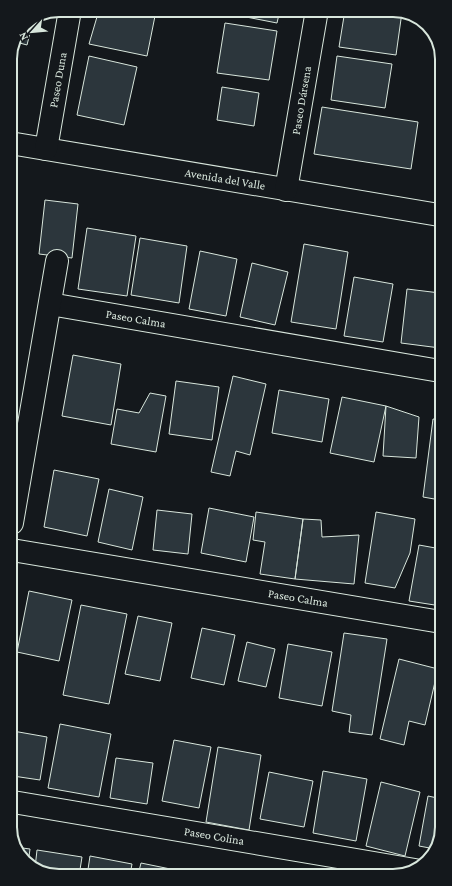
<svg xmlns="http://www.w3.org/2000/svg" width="452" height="886" font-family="'Crimson Pro',serif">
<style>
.building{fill:#2c363c;stroke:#d8e6dc}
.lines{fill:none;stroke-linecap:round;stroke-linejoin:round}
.street-casing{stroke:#d8e6dc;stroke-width:24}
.street{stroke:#14181c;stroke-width:22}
.labels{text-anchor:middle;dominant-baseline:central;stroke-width:3;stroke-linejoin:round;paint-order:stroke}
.street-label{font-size:12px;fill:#d8e6dc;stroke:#14181c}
.rim{fill:none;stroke:#d8e6dc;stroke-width:2}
</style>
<rect width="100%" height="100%" fill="#14181c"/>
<path class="building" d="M99,10h28l28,6 -8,40 -58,-12z
M237,10h43l-3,13 -41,-8z
M345,10h52l5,2 -6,43 -57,-8z
M33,21l-6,24 -11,-3 8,-18z
M225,23l52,8 -8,49 -52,-7z
M12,52l2,1 -4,17v-14z
M89,56l48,11 -13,58 -47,-10z
M337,56l55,8 -7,44 -54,-8z
M222,87l37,6 -5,33 -37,-6z
M322,107l96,15 -7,47 -97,-15z
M45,200l33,4 -6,54 -33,-4z
M87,228l49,8 -9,60 -49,-7z
M140,238l47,8 -8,57 -48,-8z
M11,243l4,2 -4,10z
M304,244l44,8 -12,77 -45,-7z
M200,251l37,8 -11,57 -37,-7z
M252,263l36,9 -13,53 -35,-8z
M354,277l39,7 -10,58 -39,-6z
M407,289l33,4v55l-39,-5z
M73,355l48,9 -10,61 -49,-9z
M233,376l33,8 -16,71 -14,-4 -6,25 -19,-4z
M176,381l43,6 -7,53 -43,-6z
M279,390l50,9 -7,43 -50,-9z
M150,393l16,3 -10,56 -45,-8 6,-35 22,4z
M342,397l44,9 -12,56 -44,-9z
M386,406l33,11 -3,41 -33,-2z
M433,419l7,1v80l-17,-3z
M54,470l45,9 -12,57 -43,-9z
M109,489l34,8 -11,53 -34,-8z
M209,508l45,9 -8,45 -45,-9z
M157,510l35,4 -4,40 -35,-4z
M256,512l47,7 -8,60 -35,-5 5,-32 -12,-2z
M376,512l39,7 -5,34 -15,35 -30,-5z
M303,519l18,1 1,17 37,-2 -5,49 -59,-5z
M419,545l22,4v57l-32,-5z
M29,591l43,9 -13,61 -42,-9z
M81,605l46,9 -18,90 -46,-9z
M138,616l34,7 -12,58 -35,-7z
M202,628l33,7 -11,50 -33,-7z
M344,633l43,6 -15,96 -23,-3 2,-17 -19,-4z
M247,642l28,7 -9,38 -28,-6z
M288,644l44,8 -10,54 -43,-8z
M399,659l39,10 -13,56 -16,-4 -5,24 -24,-6z
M60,724l51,10 -12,63 -51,-9z
M13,731l34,6 -7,43 -27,-4z
M174,740l37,7 -12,61 -37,-7z
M218,747l43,8 -12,75 -43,-8z
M116,758l37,5 -6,41 -37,-6z
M323,771l44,8 -11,62 -43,-8z
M269,772l44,9 -9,46 -44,-8z
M381,782l39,10 -15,64 -39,-10z
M428,796l14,3v28l-7,22 -16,-3z
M15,847l15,2 -2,15z
M37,850l45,7 -3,19h-24l-20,-8z
M90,856l42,8 -2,11 -43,1z
M141,863l44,9 -1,3h-46z"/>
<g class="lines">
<g class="street-casing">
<g id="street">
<path id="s1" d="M10,143l429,72"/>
<path id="s2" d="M46,149l24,-139"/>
<path id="s3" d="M286,190l31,-180"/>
<path id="s4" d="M50,304l390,67"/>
<path d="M12,523l45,-262"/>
<path id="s5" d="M12,550l429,72"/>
<path id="s6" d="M13,802l402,68"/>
</g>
</g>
<use href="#street" class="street"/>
</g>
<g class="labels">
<g class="street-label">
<text stroke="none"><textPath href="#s2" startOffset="70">Paseo Duna</textPath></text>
<text stroke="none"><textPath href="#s3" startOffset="91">Paseo Dársena</textPath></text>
<text stroke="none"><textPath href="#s1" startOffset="218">Avenida del Valle</textPath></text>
<text stroke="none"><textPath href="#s4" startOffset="87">Paseo Calma</textPath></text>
<text stroke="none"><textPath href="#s5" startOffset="290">Paseo Calma</textPath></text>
<text stroke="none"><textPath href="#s6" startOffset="204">Paseo Colina</textPath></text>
</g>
</g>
<path d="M0 0H452V886H0ZM59 17H393A42 42 0 0 1 435 59V827A42 42 0 0 1 393 869H59A42 42 0 0 1 17 827V59A42 42 0 0 1 59 17Z" fill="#14181c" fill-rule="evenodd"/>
<path class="rim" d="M59 17H393A42 42 0 0 1 435 59V827A42 42 0 0 1 393 869H59A42 42 0 0 1 17 827V59A42 42 0 0 1 59 17Z"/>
<g transform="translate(32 32) rotate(243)" stroke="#14181c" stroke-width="3" paint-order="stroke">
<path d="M0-3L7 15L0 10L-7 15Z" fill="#d8e6dc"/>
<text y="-6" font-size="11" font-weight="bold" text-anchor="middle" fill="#d8e6dc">N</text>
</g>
</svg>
